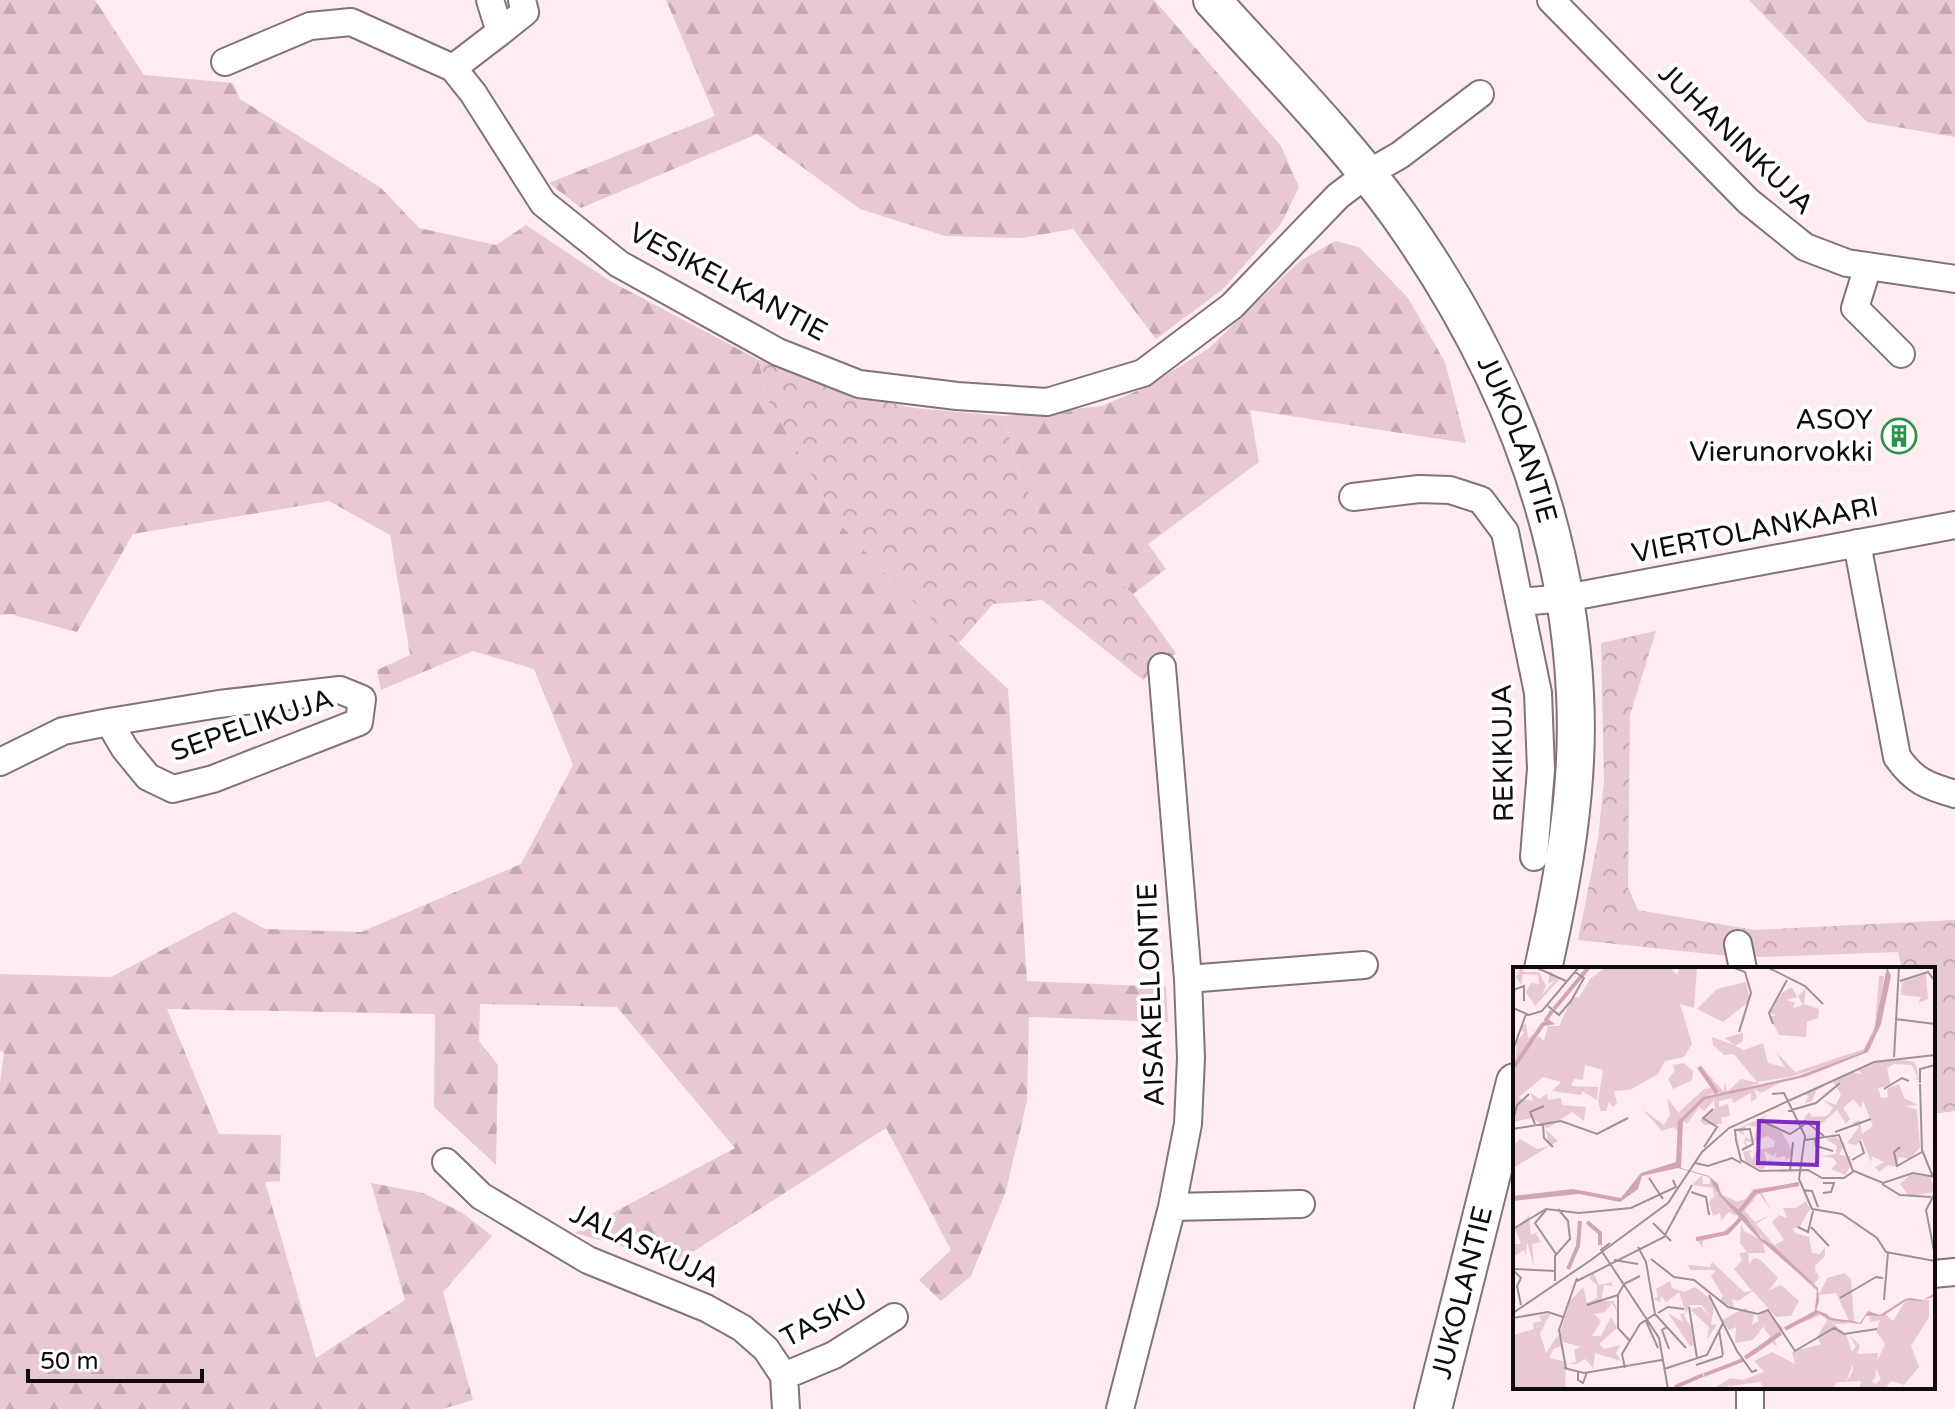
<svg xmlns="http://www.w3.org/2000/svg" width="1955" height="1409" font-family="'Varela Round',sans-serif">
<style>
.forest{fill:url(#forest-firs)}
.park{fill:url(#park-crowns)}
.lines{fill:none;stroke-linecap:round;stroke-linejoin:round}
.street-casing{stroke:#827377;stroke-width:30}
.secondary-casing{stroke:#827377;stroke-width:40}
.street{stroke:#fff;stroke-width:26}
.secondary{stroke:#fff;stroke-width:36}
.labels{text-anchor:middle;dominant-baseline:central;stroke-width:8;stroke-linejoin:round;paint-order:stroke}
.street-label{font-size:28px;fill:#100b0d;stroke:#fff}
.poi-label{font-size:28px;fill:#100b0d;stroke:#fff;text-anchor:end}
.inset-river{fill:none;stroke:#d1a6b2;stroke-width:4}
.inset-road{fill:none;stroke:#9f9296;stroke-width:2}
.view{fill:#7b2cbf;fill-opacity:0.15;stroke:#7b2cbf;stroke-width:4}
.inset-edge{fill:none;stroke:#100b0d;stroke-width:4}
</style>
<defs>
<pattern id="forest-firs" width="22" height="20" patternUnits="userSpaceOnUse" patternTransform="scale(2)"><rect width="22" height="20" fill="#e8c8d1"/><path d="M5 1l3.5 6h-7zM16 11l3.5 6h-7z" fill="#c6aab2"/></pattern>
<pattern id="park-crowns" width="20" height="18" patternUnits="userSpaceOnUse" patternTransform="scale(2)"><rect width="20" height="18" fill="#e8c8d1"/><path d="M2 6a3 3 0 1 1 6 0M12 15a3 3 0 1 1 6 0" fill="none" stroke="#c6aab2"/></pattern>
</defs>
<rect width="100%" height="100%" fill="#feecf1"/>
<path class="forest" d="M0,0h95l49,75 89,8 7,16 141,89 38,40 77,17 30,-20 84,56 149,79 7,36 71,124 53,59 118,110 19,292 139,6 2,35 -139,-5 -2,84 -21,90 -35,85 -30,25 -22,-21 32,-30 -65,-122 -209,134 -102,-29 160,-85 -118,-141 -137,-3 -1,37 19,24 -2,100 -62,-58 1,-93 -268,-5 52,125 62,1 -1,46 -15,1 51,176 89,-58 -34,-117 52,10 38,19 31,24 -49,56 30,108 -30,9h-443v-327l4,-30 -4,-1v-77l111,3 123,-65 31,17 96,3 160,-68 52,-99 -39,-96 -61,-18 -92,39 -4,-20 33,-15 -20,-120 -61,-34 -196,33 -56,98 -67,-18 -10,1z
M666,0h488l127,146 18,41 -18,37 -58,65 -67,50 -83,-110 -51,9 -77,-2 -85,-27 -103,-75 -176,74 -32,-25 166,-67z
M1749,0h206v137l-88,-15z
M1335,241l24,6 49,51 37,64 21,81 -216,-33 9,52 -111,82 18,25 -33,25 -90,-73 -22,-40 -17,-65 98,-10 46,-20 60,-37 92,-88z"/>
<path class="park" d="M759,360l97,36 58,12 90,8 17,65 22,40 90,73 43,59 -33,27 -101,-80 -49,4 -35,40 -68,-65 -53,-59 -71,-124z
M1656,631l-26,84 -2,172 10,23 116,20 201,-10v191l-22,3v-145h-31l-4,-17 -136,5 -33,-1 -151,-16 20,-101 6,-58 -3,-138z"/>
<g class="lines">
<g class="street-casing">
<path id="street" d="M1551,0l197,201 57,46 42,16 108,16
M500,32l25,-20 -3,-12
M225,62l85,-36 41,-4 102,46 20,25 70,110 76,61 159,88 81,32 98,12 90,6 96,-29 89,-67 106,-110 29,-22 33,-19 80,-61
M453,68l47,-36 -10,-32
M1868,266l-13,42 46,46
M1353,497l66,-8 31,1 31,10 24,32 33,161 3,76 -7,88
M1857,543l40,214c17,24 30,29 58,37
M1520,602l46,-4 389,-73
M0,762l63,-31 46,-9 110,-18 121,-14 22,9 -3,23 -146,57 -40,10 -25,-12 -23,-28 -16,-27
M1738,944l5,25
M1188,979l176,-14
M446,1162l35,34 107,64 118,48 36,20 24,21 18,27 2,33
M1172,1207l129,-3
M1933,1274l22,-2
M784,1376l50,-21 60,-38
M1750,1387v22
M1120,1409l52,-202 16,-83 3,-66 -3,-79 -26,-312"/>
</g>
<g class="secondary-casing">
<g id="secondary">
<path id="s1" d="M1212,0c63,70 131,138 186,214 102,143 169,304 177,480 5,92 -12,185 -32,275"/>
<path id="s2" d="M1433,1409l82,-327"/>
</g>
</g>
<use href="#street" class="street"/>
<use href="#secondary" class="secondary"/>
</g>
<defs>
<g id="building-ring" transform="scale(1.8)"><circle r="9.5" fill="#fff" stroke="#299249" stroke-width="1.5"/><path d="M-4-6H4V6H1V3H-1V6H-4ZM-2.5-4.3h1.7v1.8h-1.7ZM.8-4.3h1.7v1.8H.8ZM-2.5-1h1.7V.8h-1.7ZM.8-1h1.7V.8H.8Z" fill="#299249"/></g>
</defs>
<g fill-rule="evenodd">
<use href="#building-ring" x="1899" y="436"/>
</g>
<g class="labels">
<g class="street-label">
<text transform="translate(1736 139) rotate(44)">JUHANINKUJA</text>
<text transform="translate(728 282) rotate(28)">VESIKELKANTIE</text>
<text stroke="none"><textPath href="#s1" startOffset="540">JUKOLANTIE</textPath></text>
<text transform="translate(1755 530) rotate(-11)">VIERTOLANKAARI</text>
<text transform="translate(252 725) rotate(-19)">SEPELIKUJA</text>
<text transform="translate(1503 753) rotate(-91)">REKIKUJA</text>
<text transform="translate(1151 995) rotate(-92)">AISAKELLONTIE</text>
<text transform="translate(645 1246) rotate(25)">JALASKUJA</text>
<text stroke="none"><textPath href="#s2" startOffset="120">JUKOLANTIE</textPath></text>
<text transform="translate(824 1318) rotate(-28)">TASKU</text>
</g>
<g class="poi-label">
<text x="1873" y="420">ASOY<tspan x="1873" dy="32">Vierunorvokki</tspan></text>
</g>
</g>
<g transform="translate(1513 967)">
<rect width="422" height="422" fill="#feecf1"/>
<path d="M366,9h5l-5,35 -5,20 -6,15 -5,6 -7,4 -66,21 -14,-25 19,20 69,-23 11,-23zM188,99l23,26 1,-11 2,11 14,-13 19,4 -28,9 -22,2 -29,23 -2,-5 25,-23 8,-1zM189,208l1,9h6l2,-5 12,16 19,9 11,-15 45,-6 -37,8 10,20 -12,-18 -15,17 11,12 15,-7 -14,9 18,21 -24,-17 6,6v1l-9,-9 -4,-8 -12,14 -28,9 -1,6 -6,-8 25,-6 18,-13 -4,-13 -17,-17 -4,6 -1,-8 -21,-3zM250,274l8,4 27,27 1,-5 9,12 10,-7v6l4,-3 -8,9 -14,-10 15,12 4,7 -2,18 32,13h-14l-14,-9 -35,14 28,-17 4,-20zM254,343l17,19 -10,8 3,9 -5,-3 -26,17 24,-23 -13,-20zM365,386l-3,25 -11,11h-5l2,-8 -15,1 7,-11v-17z" fill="#e8c8d1"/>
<path d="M8,0l3,5h15l7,14 -5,10 15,-17 -8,5 2,-13 9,9 -24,26 -9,-14 5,-9 8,1 -1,-9 -15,-1 -2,11 -5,-8zM93,0h64l7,8 3,-8 17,2 -3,39 -14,-4 12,40 -8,13 -19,4 -7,13 -28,16 -16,1 3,12 -4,4 -4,-5 -3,9h-5l-3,-10 5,-31 -18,-5 -2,15 -9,-1 -3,7 27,1 -1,13 -15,-9 -1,4 -29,-4 9,-9 -18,-5 -25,21 15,3 -3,-9 9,7 8,-5 1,6 13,-2 1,7 24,2 -2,14 -12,-9 -24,16 -16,-10 -19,4 4,-91 2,8 5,-7 -5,-3 7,-6 2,15 10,-6 -13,18 14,-14 5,5 4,-15h11l14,-30 6,2 11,-19zM233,15l4,19 -27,21 -26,-13 20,-20zM279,20l5,10 -10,3 8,3 -2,5 10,-3 -5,-9 8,-8 -2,16 15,5 -1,9 -11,4 -1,15 -27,-2 -9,-18 6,-2 -6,-2 12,-20zM230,66v8l-8,5 9,4 19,-7 5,20 16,4 6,10 -33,5 -23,-28 -10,1 -11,-10 -1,-8 22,8 -9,-7zM381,92l21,3 4,17 -5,1 4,-2 -6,-13 -18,-1 -7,4 4,17 -13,3 3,10 7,-1 -1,-8 12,-5 5,14 14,7 -12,1 11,4 3,37 -10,12 -11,-2 -3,10 -8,-2 -9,7 -4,-5 9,-5 -12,-6 -1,6 -9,-23 -6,6 -9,-2 12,-16 -7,-4 8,-3 2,14 11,-8 -10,-25 -2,7 -8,-9 -10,9 7,11 -4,5 -9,-14 -19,17 -14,-9 5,-6 3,5 15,-1 6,-8 -10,-8 13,5 5,-11 -9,-13 -16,10 -4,10 -7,2 4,-7 -6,-2 48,-22 11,2 -4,-4 18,-8zM171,96l9,8 -1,9 -19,9 -5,-10 7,-8 -2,-6zM274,112l-26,14 -7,-4 3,9 -6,4v-9l-18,10 -1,-5 -13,3v6l9,-3 2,12 -19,3 10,-2 1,7 -18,1 -4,-5 15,-12 -1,-8 -10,11 -5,-4 -12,17 -4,-3 26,-24zM154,131l15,19 -2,17 -6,-7 -12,4 -19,-21 21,15 6,-10zM257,147l-9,6 21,12 11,21 -7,8 -1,-5 -10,2 2,-6 -4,4 -9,-5 3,11 6,-4 -11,12 -16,-8 -3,-10 11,-2 -5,3 4,7 3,-10 18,-3 1,-5 -7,-6 -14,5 3,-14 -11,-2 -3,8 9,9 -6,-1 1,7 -3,-5 2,-7 -11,-6zM33,163l12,11 -45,27v-22l7,-7 17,10 12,-3zM313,172l9,-2 10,7 -6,11 11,1 2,8 -7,11 -14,-6 6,-6 -4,-5 -13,-2 16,-2 1,-8zM398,207l19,3 5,15 -26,4 -9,-12 -3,3zM205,225l16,15 2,9 -7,-4 -8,9 -1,-8 -7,3 -4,-14zM293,234l4,8 -11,19h-6l2,5 14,4 3,16 8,1 5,-7v9l-10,10 1,9 -8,4 -33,-34 9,-5 -12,-18 7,-7 8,3 -4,-10h13zM16,249l2,19 9,-4 -4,3 5,8 -9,2 2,23 -7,-25 -1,14 -2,-6 -11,7v-13h8l-6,-16zM228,256l3,8 19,10 2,12h-17l1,11 5,-6 7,2 17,18 -9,12 12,-5 18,16 -8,15 -15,1 -23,-26 -15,10 -6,-2 2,9 -14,-7 3,-5 -12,-20 5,-6h-26l-2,-5 22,2 2,-5 32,30 8,-1 -18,-22 8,-9 -3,-7 8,-1 -7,-9zM80,305l6,13 12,-3 2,4 -9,-1 -3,16h13l4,12 -6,-10 -7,9 -11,2 7,7 -9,15h9l10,-19 6,11 -18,16 5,5 16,-4 -4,8 5,8 -26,-8 -2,15 -8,-9 -8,5h-10l9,-2 -2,-12 7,-3 -18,-5 -3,-9 10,-32 13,-14 4,16 10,-5v-13l-8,-7zM157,314l2,7 12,4 11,-5 14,11 5,10 -3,16 6,1 -10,14 2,-12 -19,-18 11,-2 9,10 -8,-12h-12l-6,11 7,11 3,18 -4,1 -22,-33 15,9 -3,-8 6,-1 -7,-21 -13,10 -5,-6 -1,6 -7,-3 5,-2 -2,-8zM393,333h23v17l-18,29 8,21 -15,18 -13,-4 -6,8h-21l6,-8 6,3 5,-5 -6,-13 10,-22 -9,-13 4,-11 -9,2 -2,-5 16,-3 8,7zM232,341l9,7 -2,10 8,-5 3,7 -10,13 -18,3 1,-16 -7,3 -7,-10zM38,346l-11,20 6,20 12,-18 5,11 -10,3 -3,9 16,4 -1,27h-52v-54l21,-6 -1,-6 9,-2 -3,-5zM315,352l18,15 6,18 4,-6 -7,-12 11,12 -14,36h-9l-4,7h-68l-5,-7 -45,6 15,-10 13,2 21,-8 -10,-11 18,-9 23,12 -3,-12 29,-8 -4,-7z" fill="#e8c8d1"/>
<path d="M95,0h34l3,9h-24l-2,66 -20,2 -9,20 -12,-9 16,-78zM413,7l2,25 -10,4 3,-6 -20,-2 1,-13zM235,231l6,2 -10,11 19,25 33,27 -2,4 -10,-6 -46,-49 -2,-10zM332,306l6,6 3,42h-5l-13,-28 -17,2 8,-17z" fill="#e8c8d1"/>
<path d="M374,0l4,9 -10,48 -13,28 -63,25 -99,22 -23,22 -2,47 28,8 9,8 3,10 25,23 15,21 13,8 44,42 1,14 -3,8 11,4 2,4 25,3 6,2 8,-12 12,4 25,-16 5,-1 13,2 12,-7 -2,4 -13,4 -13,-1 -24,16h-17l-5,8 -32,-4 -14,-9 2,-22 -58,-50 -40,-44 -10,-18 -31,-9 -36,8 -4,13 -18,13 -41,-8 -66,7v-5l60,-7 48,9 20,-25 35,-11 2,-41 25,-24 95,-21 65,-24 11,-21z" fill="#d1a6b2"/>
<path class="inset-river" d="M41,42l35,-42M186,100l18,26M0,101l30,-44 7,-1 -4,-3 6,-9M226,245l16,-20 44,-8M74,255l13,11v12M183,272l31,-6 16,-17M55,302l10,-23 2,-25M272,362l32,-17M232,391l36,-25M191,408l39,-15M162,420l28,-12"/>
<path class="inset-road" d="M22,0l31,14M219,0l13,5 6,21 -12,39M254,0l38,19 18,18M387,14l28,-9 7,9M0,23l11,-4v15M35,39l11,9 12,-14 13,-23 -9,-6M0,41l16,7 13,-4 37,-44M382,52l40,5M260,57l-4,-11 18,-33M0,83l13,-36M381,90l5,-90M407,116v-14l15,-4M407,117l2,66 11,27M371,122l18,-11 7,3M259,127l12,-1 21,43 -6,43 13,30 30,5 35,24 9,14 49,9M275,144l28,-8 24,-20M0,153l4,-15 12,-11M291,153l20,16M253,156l24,11 14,-9M22,157l-5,-12 14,-6M30,157l1,14 9,9M0,162l48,-8 36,13 31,-16M322,165l36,-13M302,172l1,7 17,5M292,173l34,-5 14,36M191,180l13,-20 -14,-9 10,-9M387,180l-6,5 3,14 25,-14M229,183l11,-6 -3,-15 -15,1 1,10 5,20 19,11 48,-1 14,8h22l10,-7 29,12 30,-10 22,4M339,193l12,-7 -4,-12M182,196l13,3 24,-8 9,5M277,204l3,-29M136,211l14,21M310,216h11l-3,9 -8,1M369,217l18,11 31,2M290,223l9,1 6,16M178,225l15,5 3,18M422,226l-9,17 9,46M33,243l-11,13 21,31M140,256l18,18M285,260l10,5 5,-21M298,260l18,19M0,262l33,-20 33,4 52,-5 45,-21 -3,-7M97,276l-9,7 58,88 9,51M138,292l23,18 20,3 34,27 30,7 10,-4 27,41 39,-23 10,6 33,-5M78,293l77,-57 34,-51 27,-24 145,-66 61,-7M101,293l24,4M0,302l43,2M0,303l8,8 -4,8 4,19M42,314v-25l15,-17 -2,-18 -10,-12M64,314l87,-44 28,-52M196,328l28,56 15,21 5,-2M327,331l36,-21 7,1M371,333l4,-48M74,338l31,-10M176,340l8,51M0,346l81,-55M145,346l10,-6 16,2M142,347l31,34M0,351l35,-6 15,5M133,354l12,27M154,360l-5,3 7,19M206,363l4,25M117,374l-12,-13v-33l6,-11 16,-8M183,398l27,-9M51,401l20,5 78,-13M53,401l-7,-38 18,-52M112,401l-3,-14 18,-30 15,-10 -9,-52 -8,-15M151,402l43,-14 16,-32M65,405v8l5,3 4,-11"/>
<path class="view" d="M246,154l59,2 -1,42 -59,-2z"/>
<rect width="422" height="422" class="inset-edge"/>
</g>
<path d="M28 1369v12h174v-12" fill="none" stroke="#100b0d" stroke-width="4"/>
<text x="40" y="1369" font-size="24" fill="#100b0d" stroke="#ffffff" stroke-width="6" paint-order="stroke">50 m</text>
</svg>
